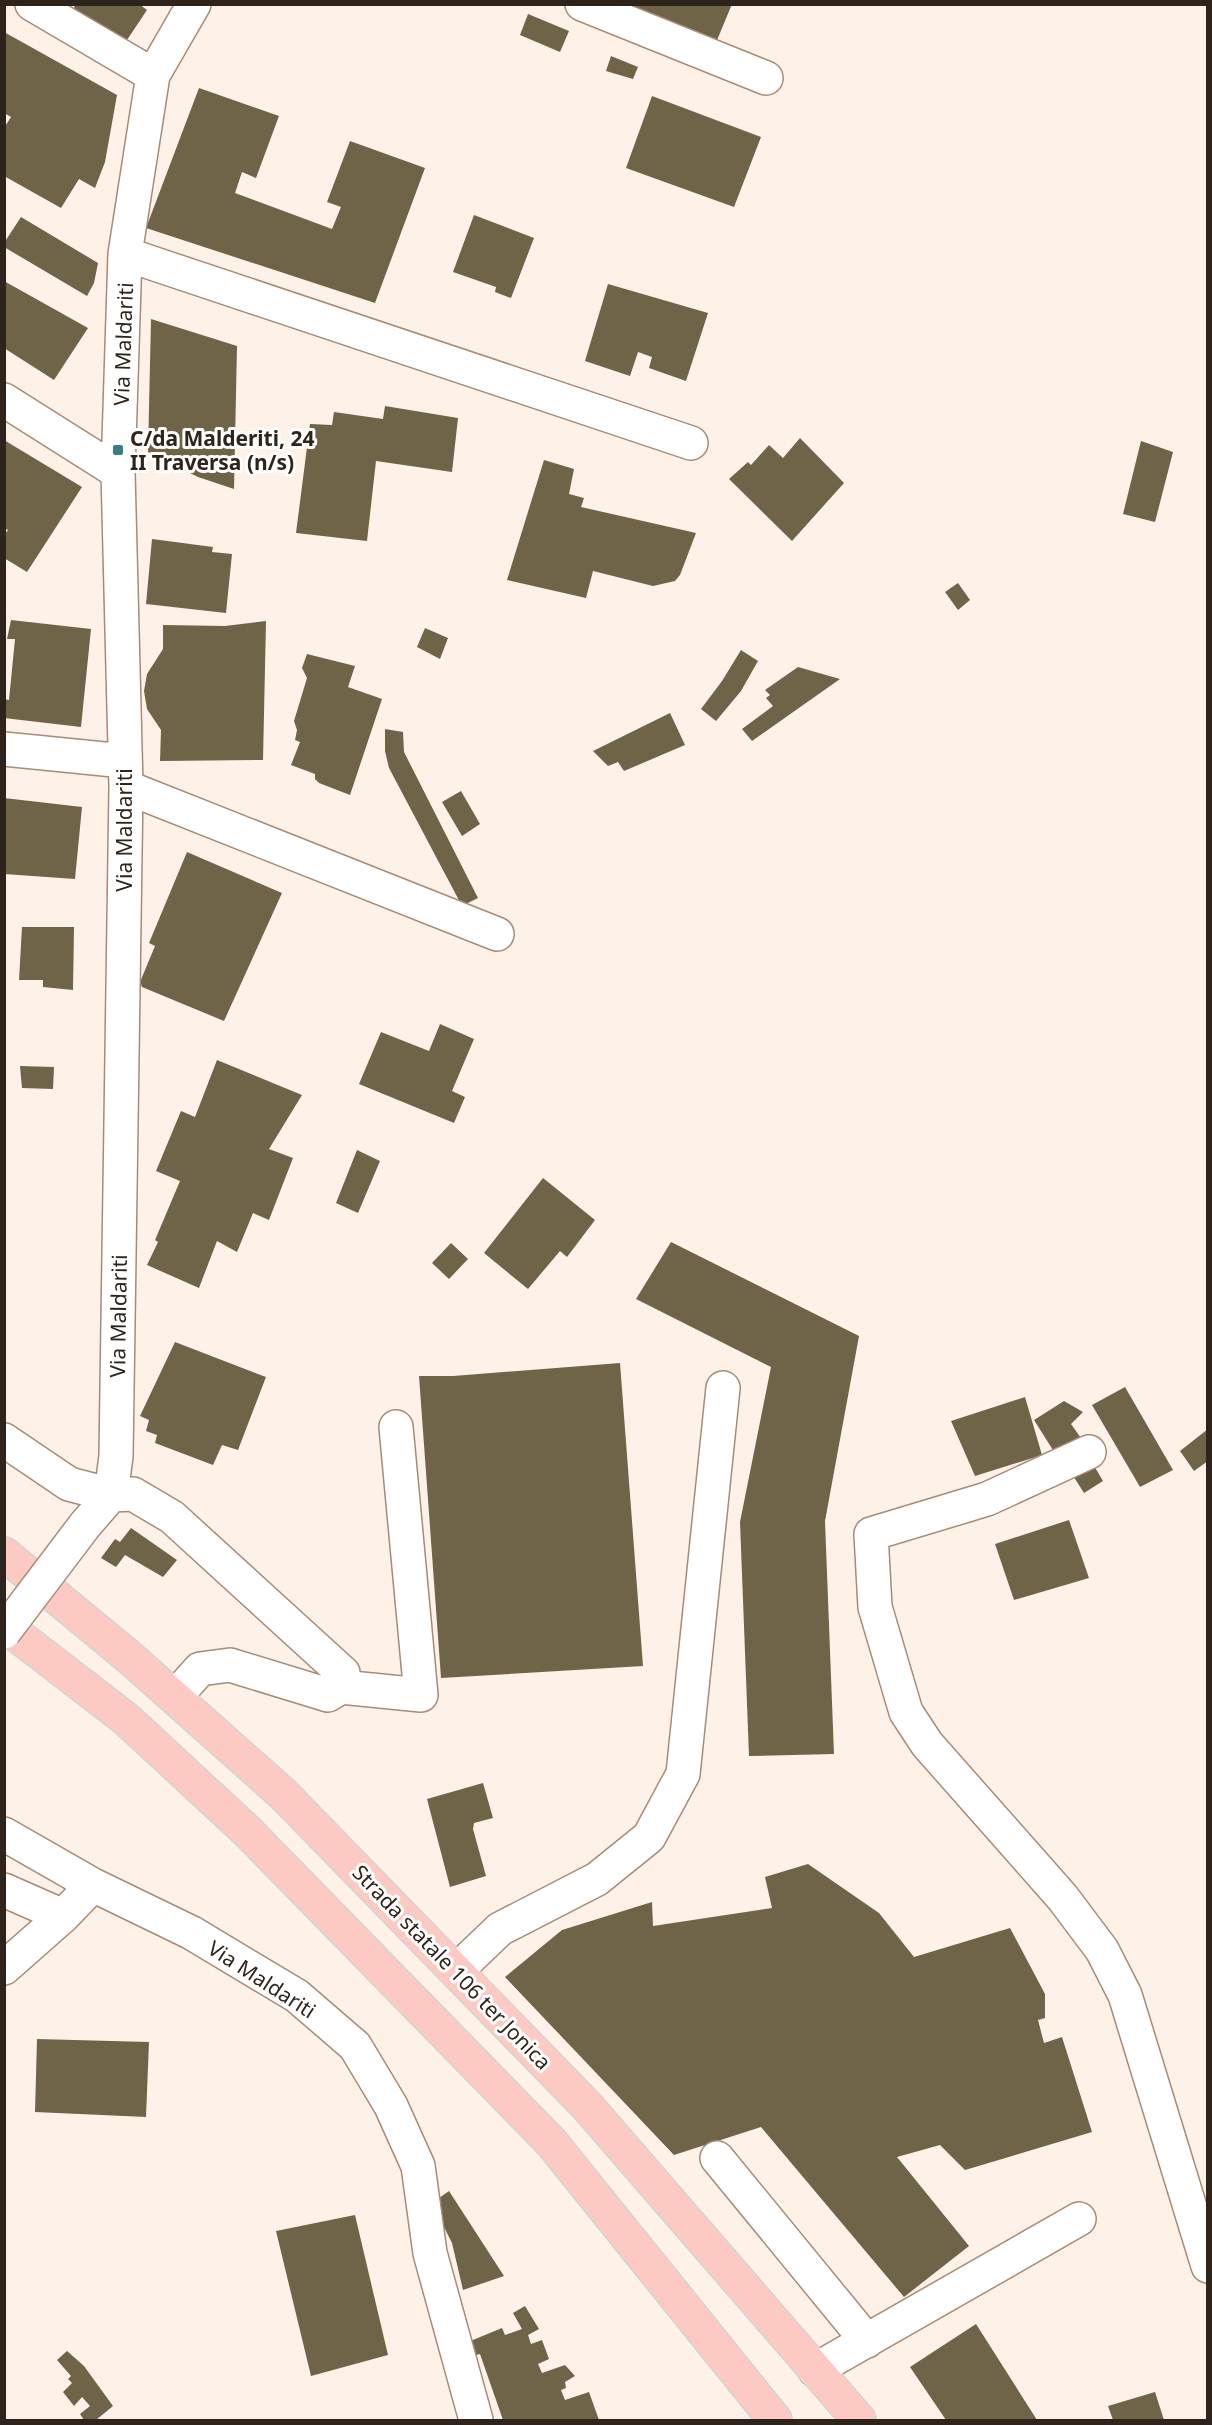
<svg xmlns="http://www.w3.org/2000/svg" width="1212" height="2425" font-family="'Noto Sans',sans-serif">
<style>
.building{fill:#6f6447}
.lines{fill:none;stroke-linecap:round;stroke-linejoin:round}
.minor-casing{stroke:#a78b76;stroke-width:36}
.major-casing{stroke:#d5d3d1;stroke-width:36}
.minor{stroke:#fff;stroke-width:33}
.major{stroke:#fccac2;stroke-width:33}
.minor-bridge-casing{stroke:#a78b76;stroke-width:36;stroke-linecap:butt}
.minor-bridge{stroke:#fff;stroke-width:33}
.poi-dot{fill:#377e88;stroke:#fff;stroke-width:2}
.labels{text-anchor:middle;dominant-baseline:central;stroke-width:6;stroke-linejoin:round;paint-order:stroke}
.street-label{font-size:21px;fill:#2f241b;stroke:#fff}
.poi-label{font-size:21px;font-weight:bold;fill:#2f241b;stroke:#fff;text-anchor:start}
</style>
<rect width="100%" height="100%" fill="#fdf1e8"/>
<path class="building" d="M76,4h63l8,6 -20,30 -5,-3 -4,4 -47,-28z
M635,4h97l-19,46 -84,-33z
M528,14l41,17 -9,21 -40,-17z
M4,32l113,63 -12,67 -10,26 -16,-9 -18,29 -57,-32v-48l7,-11 -7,-4z
M611,56l27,11 -5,12 -27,-8z
M199,88l80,28 -23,62 -14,-6 -7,21 97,36 9,-22 -14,-5 23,-61 75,27 -50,135 -229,-75z
M652,96l109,41 -27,70 -108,-39z
M474,215l60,23 -23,60 -16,-6 1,-5 -43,-15z
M21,217l77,46 -4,20 -7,13 -83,-49v-4z
M4,281l84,47 -34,52 -50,-32z
M608,284l100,29 -22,68 -37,-13 3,-11 -14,-5 -8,24 -45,-15z
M151,319l86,27 -3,143 -36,-12 -50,-25z
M385,406l73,12 -6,54 -76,-11 -9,80 -71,-8 14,-109 22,1 2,-13 49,7z
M800,438l44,45 -52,58 -63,-62 19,-17 3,3 18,-20 14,13z
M4,440l78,47 -55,85 -23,-14v-23l4,-5 -4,-2z
M1141,441l32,11 -18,70 -32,-8z
M544,460l30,9 -5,25 15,4 -3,9 115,26 -16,42 -5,6 -22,5 -60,-15 -7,27 -79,-18z
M152,539l61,8 -1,5 20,2 -6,59 -80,-9z
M958,583l12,17 -12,10 -13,-18z
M11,620l80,9 -10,98 -77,-9v-19l5,1 6,-61h-8z
M266,621l-3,139 -103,1 1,-31 -14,-21 -3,-18 3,-17 16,-25v-24l62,1z
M425,628l23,10 -8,21 -23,-12z
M741,650l17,11 -17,30 -25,30 -15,-12 21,-28z
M307,654l48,12 -7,21 34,12 -32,96 -31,-12 -4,-4v-5l-24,-9 9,-23 -5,-2 2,-10 -3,-9 13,-43 -5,-10z
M798,667l42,12 -88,62 -10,-12 31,-23 -7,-8 4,-3 -5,-5z
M670,713l15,32 -61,26 -6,-9 -10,4 -15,-15z
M385,729l18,3 1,20 74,146 -16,8 -73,-138 -4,-17z
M461,791l19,33 -18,12 -20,-34z
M4,798l78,9 -7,72 -71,-5z
M187,852l95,41 -58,128 -82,-34 -2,-5 15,-36 -6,-3z
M22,927h52l-1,63 -30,-3v-7h-24z
M440,1024l34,15 -22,52 13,6 -11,26 -95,-39 22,-52 48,19z
M217,1060l85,35 -33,54 24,9 -24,62 -16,-7 -16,39 -20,-11 -18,47 -52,-23 11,-23 -3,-2 25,-59 -24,-10 25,-60 14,6z
M20,1066l34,1 -1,22 -31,-1z
M357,1150l23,11 -22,52 -22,-10z
M543,1178l52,42 -28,37 -7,-6 -32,38 -44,-36z
M671,1242l188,94 -34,185 9,233 -85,2 -9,-234 31,-155 -135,-68z
M451,1243l17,16 -19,20 -17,-16z
M175,1342l91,35 -28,73 -16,-5 -9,20 -58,-22 2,-8 -11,-4 3,-11 -9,-4z
M620,1363l23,303 -202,12 -22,-302h34z
M1125,1387l48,83 -33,17 -48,-82z
M1025,1397l17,58 -67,21 -24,-55z
M1064,1401l19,11 -12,12 12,17 -25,17 -24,-38z
M1208,1429v32l-14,10 -14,-20z
M1090,1459l13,22 -19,12 -14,-22z
M1069,1520l20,58 -75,22 -19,-56z
M131,1528l46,32 -14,17 -38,-22 -9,12 -15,-9 14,-19 5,3z
M483,1783l10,35 -19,5 -1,6 13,47 -36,11 -23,-88z
M808,1864l71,49 35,44 96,-29 35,66v24l-7,2 6,23 18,-6 30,95 -127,38 -25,-25 -43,12 72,89 -65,51 -143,-170 -87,28 -169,-178 57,-47 90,-28 1,24 119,-18 -7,-31z
M37,2039l112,3 -3,75 -111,-5z
M449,2191l55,85 -41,14 -11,-47 -20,-40z
M355,2215l33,140 -77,21 -35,-145z
M525,2306l14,23 -11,6 3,9 11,-4 7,19 -11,5 4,9 23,-8 10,11 -10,6 1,6 -5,2 4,10 24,-8 10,28h-96l-23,-66 -8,2 -4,-14 34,-14 3,7 17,-6 -9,-16z
M976,2324l61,96h-91l-36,-53z
M67,2351l17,15 29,40 -17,14h-12l-4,-6 10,-8 -8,-9 -8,9 -11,-14 9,-9 -4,-4 3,-3 -14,-16z
M1155,2392l9,28h-51l-5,-14z"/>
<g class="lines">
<g class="minor-casing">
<path id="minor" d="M32,4l121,71
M582,4l184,74
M125,254l566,189
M4,400l114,72
M4,749l120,12
M126,787l371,147
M4,1440l65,44 42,11 22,-1 39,23 171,156 -2,14 -13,8 -98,-30 -30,4 -25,28
M1089,1452l-102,47 -116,35 4,73 31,105 21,32 136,154 39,52 23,45 83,271
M85,1525l26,-30 5,-39 10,-669 -8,-315 7,-218 28,-179 41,-71
M341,1687l80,8 -25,-268
M4,1834l89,51 99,48 105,63 58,50 36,60 27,60 12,87 46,167
M4,1890l59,26
M4,1968l59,-52 30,-31
M456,1971l44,-42 97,-50 52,-42 34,-63 40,-386
M717,2158l150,183
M815,2370l264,-151"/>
</g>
<g class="major-casing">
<path id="major" d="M4,1554l125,103 154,137 304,312 272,314
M4,1625l122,94 122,113 303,310 224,278"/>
</g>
<use href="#minor" class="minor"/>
<use href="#major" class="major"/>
<g class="minor-bridge-casing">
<path id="minor-bridge" d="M4,1632l81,-107"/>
</g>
<use href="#minor-bridge" class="minor-bridge"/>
</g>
<rect class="poi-dot" x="112" y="444" width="12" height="12" rx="3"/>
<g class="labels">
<g class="street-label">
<text transform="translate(123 344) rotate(-88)">Via Maldariti</text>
<text transform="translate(124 830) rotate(-90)">Via Maldariti</text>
<text transform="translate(118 1316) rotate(-89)">Via Maldariti</text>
<text transform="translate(452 1967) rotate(46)">Strada statale 106 ter Jonica</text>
<text transform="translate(262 1979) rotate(33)">Via Maldariti</text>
</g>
<g class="poi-label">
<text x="130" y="438">C/da Malderiti, 24<tspan x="130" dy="24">II Traversa (n/s)</tspan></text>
</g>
</g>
<rect width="1212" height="2425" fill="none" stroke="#2f241b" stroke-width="12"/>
</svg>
